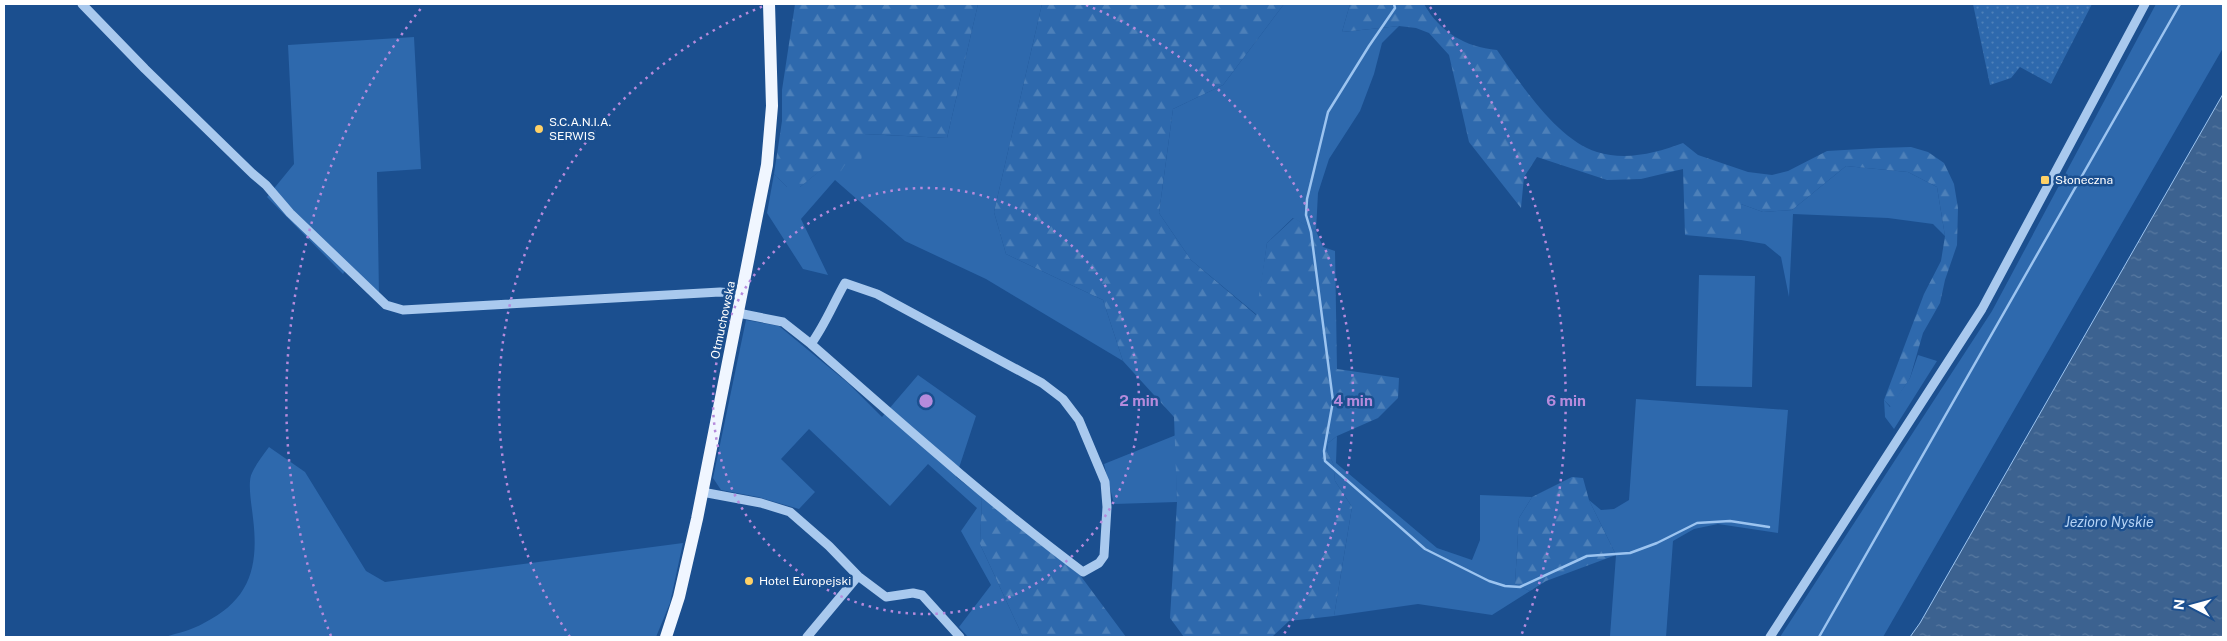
<svg xmlns="http://www.w3.org/2000/svg" width="2227" height="641" font-family="'Public Sans',sans-serif">
<style>
.green{fill:#2e69ad}
.forest{fill:url(#forest-firs)}
.garden{fill:url(#garden-dots)}
.water{fill:url(#water-ripples);stroke:#9cc4f0}
.lines{fill:none;stroke-linecap:round;stroke-linejoin:round}
.stream{stroke:#9cc4f0;stroke-width:2.5}
.minor{stroke:#a9c9ee;stroke-width:9}
.major{stroke:#f0f6ff;stroke-width:12}
.ring{fill:none;stroke:#b68bdc;stroke-width:2.5;stroke-dasharray:2.5 5}
.poi-dot{fill:#ffd166;stroke:#1b4f8f;stroke-width:2}
.labels{text-anchor:middle;dominant-baseline:central;stroke-width:5;stroke-linejoin:round;paint-order:stroke}
.poi-label{font-size:12px;fill:#fff;stroke:#1b4f8f;text-anchor:start}
.street-label{font-size:12px;fill:#fff;stroke:#1b4f8f}
.water-label{font-size:14px;font-style:italic;fill:#b5d3f5;stroke:#1b4f8f}
.centre{fill:#b68bdc;stroke:#1b4f8f;stroke-width:2.5}
.ring-label{font-size:15px;text-anchor:middle;font-weight:bold;fill:#b68bdc;stroke:#1b4f8f;stroke-width:5;stroke-linejoin:round;paint-order:stroke}
</style>
<defs>
<pattern id="forest-firs" width="22" height="20" patternUnits="userSpaceOnUse" patternTransform="scale(1.25)"><rect width="22" height="20" fill="#2e69ad"/><path d="M5 1l3.5 6h-7zM16 11l3.5 6h-7z" fill="#4d80b9"/></pattern>
<pattern id="garden-dots" width="8" height="8" patternUnits="userSpaceOnUse" patternTransform="scale(1.25)"><rect width="8" height="8" fill="#2e69ad"/><path d="M2 2h.1M6 6h.1" fill="none" stroke="#4d80b9" stroke-width="1.8" stroke-linecap="round"/></pattern>
<pattern id="water-ripples" width="26" height="14" patternUnits="userSpaceOnUse" patternTransform="scale(1.25)"><rect width="26" height="14" fill="#3c6290"/><path d="M2 4q2-2 4 0t4 0M15 11q2-2 4 0t4 0" fill="none" stroke="#597aa1"/></pattern>
</defs>
<rect width="100%" height="100%" fill="#1b4f8f"/>
<path class="green" d="M978,4h64l-48,208 12,42 97,46 20,61 -137,-82 -81,-38 -70,-61 -34,39 27,56 -25,-6 -36,-56 7,-39 13,13h13l64,-53 83,4z
M1284,4h66l-8,28 57,-6 -17,17 -8,31 -14,37 -31,48 -11,34 -2,38 -23,-13 -26,25 -10,72 -66,-55 -32,-47 14,-104 50,-24z
M2156,4h67v44l-340,589h-103l212,-326z
M414,37l7,132 -44,3 2,123 -31,-29 -5,8 -76,-77 27,-33 -6,-119z
M1846,166l62,6 29,15 8,49 -12,-12 -45,-6 -95,-4 -4,83 -8,-40 -16,-13 -24,-4v-36l22,8 29,-2z
M1699,275l56,1 -3,111 -56,-1z
M746,320l33,6 69,57 34,34 36,-42 58,41 -20,61 26,20 -2,47 43,93h-55l-9,-10 32,-42 -30,-54 16,-23 -49,-44 -38,42 -81,-77 -28,30 34,33 -16,17 -41,-12 -37,-7 -8,-12z
M1918,355l19,6 -43,68 -9,-12 -1,-17 6,7 20,-29z
M1636,399l152,11 -10,123 -60,-9 -24,5 -21,12 -7,96 -56,-1 6,-81 -27,-55 12,10 13,-1 15,-9z
M1176,435l1,67 -63,2 -10,-40z
M1337,436l-1,27 101,85 35,12 8,-20v-45l52,2 -13,21 -4,66 15,7 -38,24 -74,-11 -84,12 18,-109 -17,-26 -2,-18 -6,-11 1,-9z
M269,447l36,25 61,99 19,11 298,-39 -13,60 -14,34h-491c13,-4 27,-7 39,-14 46,-23 55,-56 49,-105 -1,-11 -6,-36 -1,-45 4,-9 11,-18 17,-26z"/>
<path class="forest" d="M795,4h183l-31,134 -82,-4 -4,27 -13,-1 -9,14 -18,-4 -21,17h-13l-13,-13 8,-53v-31z
M1042,4h242l-61,81 -50,24 -14,104 32,47 65,55 11,-72 27,-25 22,13 7,16 12,4 2,118 62,9 -1,20 -20,20 -41,18 -9,7 -1,8 6,12 2,18 17,26 -18,109 -45,5 -17,16h-88l-14,-19 7,-116 -3,-85 -51,-56 -20,-61 -97,-46 -12,-42z
M1350,4h74c16,28 41,43 73,46 23,33 60,90 100,102 29,9 59,1 86,-9l15,12 50,17 24,3 16,-4 39,-20 52,-3 32,-1 17,5 16,11 10,21 4,24 -1,37 -12,35 -5,23 -17,30 -13,45 -19,29 -7,-7 40,-106 17,-33 4,-25 -8,-49 -29,-15 -62,-6 -54,44 -29,2 -22,-8v36l-56,-5 -2,-66 -42,10 -34,1 -70,-23 -13,20 -3,31 -52,-66 -20,-87 -20,-22 -13,-5 -17,-2 -57,6z
M1572,477l11,1 6,22 27,55 -70,26 -16,10 -15,-7 4,-66 13,-21z
M982,497l98,78 46,62h-103l-43,-93z"/>
<path class="garden" d="M1973,4h119l-41,80 -31,-17 -9,11 -21,7z"/>
<path class="water" d="M2223,94v543h-313l10,-14z"/>
<g class="lines">
<path class="stream" d="M1394,4l1,4 -26,38 -41,66 -21,87 -1,16 5,17 22,169 -9,50 1,10 100,88 64,32 16,5 15,1 67,-31 43,-3 27,-10 40,-20 33,-2 39,6
M1819,637l361,-633"/>
<path class="minor" d="M82,4l63,65 108,105 13,11 24,28 96,92 17,5 317,-18 22,2
M738,313l45,9 28,22c14,-19 22,-40 34,-61l32,11 165,89 21,16 16,21 26,62 2,25 -3,49 -5,7 -16,9c-95,-71 -183,-150 -272,-228
M702,492l59,11 29,9 39,34 29,30
M807,637l51,-61 28,21 27,-4 9,2 38,42
M1770,637l212,-328 163,-305"/>
<path class="major" d="M666,637l13,-40 18,-78 70,-354 5,-59 -3,-102"/>
</g>
<g class="ring">
<circle cx="926" cy="401" r="213"/>
<path d="M570 637A427 427 0 0 1 766 5M1086 5A427 427 0 0 1 1282 637"/>
<path d="M331 636A640 640 0 0 1 422 7M1430 7A640 640 0 0 1 1521 636"/>
</g>
<g class="poi-dot">
<circle cx="539" cy="129" r="5"/>
<rect x="2040" y="175" width="10" height="10" rx="2.5"/>
<circle cx="749" cy="581" r="5"/>
</g>
<g class="labels">
<g class="poi-label">
<text x="549" y="122">S.C.A.N.I.A.<tspan x="549" dy="14">SERWIS</tspan></text>
<text x="2055" y="180">Słoneczna</text>
<text x="759" y="581">Hotel Europejski</text>
</g>
<g class="street-label">
<text transform="translate(723 320) rotate(-78)">Otmuchowska</text>
</g>
<g class="water-label">
<text x="2109" y="522">Jezioro Nyskie</text>
</g>
</g>
<circle cx="926" cy="401" r="8" class="centre"/>
<g class="ring-label">
<text x="1139" y="406">2 min</text>
<text x="1353" y="406">4 min</text>
<text x="1566" y="406">6 min</text>
</g>
<rect width="2227" height="641" fill="none" stroke="#ffffff" stroke-width="10"/>
<g transform="translate(2192 606) rotate(276)" stroke="#1b4f8f" stroke-width="4" paint-order="stroke">
<path d="M0-4L9 19L0 12L-9 19Z" fill="#ffffff"/>
<text y="-8" font-size="14" font-weight="bold" text-anchor="middle" fill="#ffffff">N</text>
</g>
</svg>
